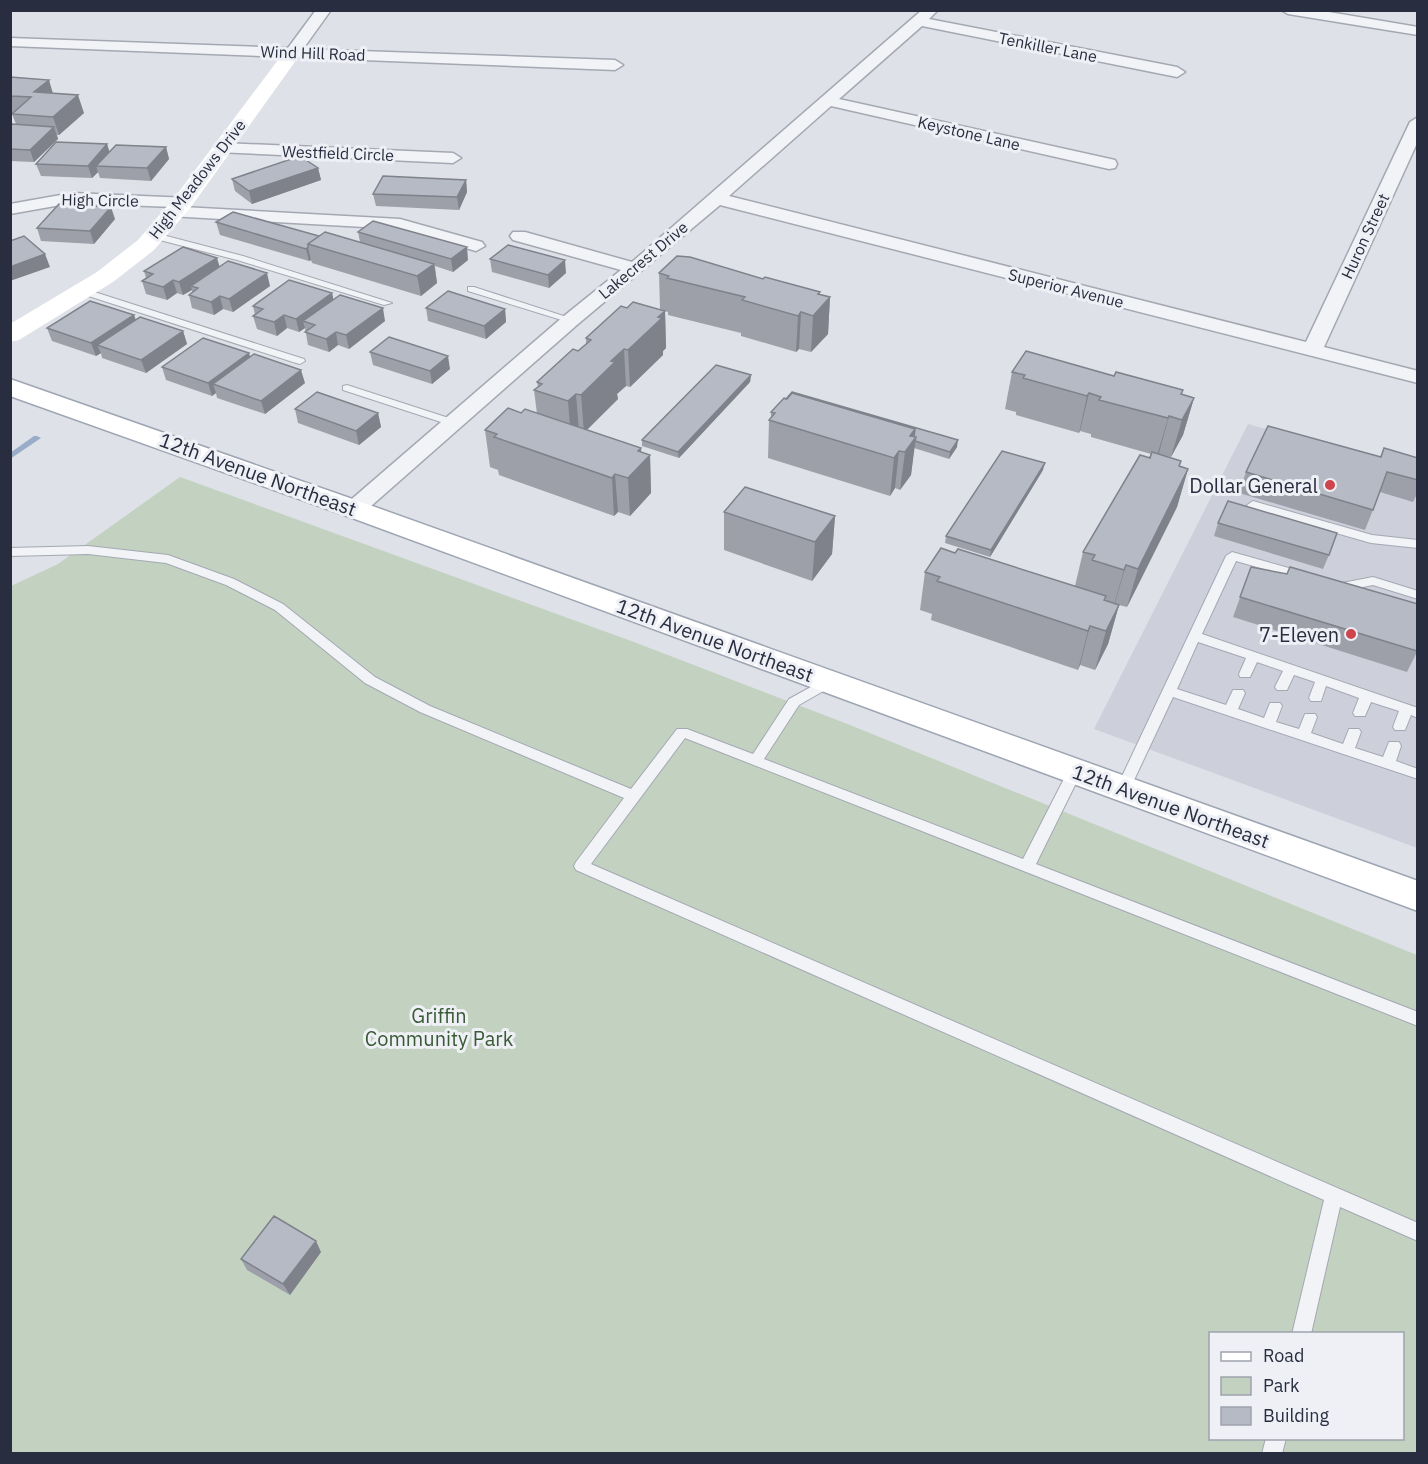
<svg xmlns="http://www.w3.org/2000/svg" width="1428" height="1464" font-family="'IBM Plex Sans',sans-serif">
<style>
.built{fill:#cdd0da}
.green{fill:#c3d2c0;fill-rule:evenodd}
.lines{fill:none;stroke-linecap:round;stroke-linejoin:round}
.stream{fill:#99acc8;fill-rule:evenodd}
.lane-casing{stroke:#a4a8b2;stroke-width:2}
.street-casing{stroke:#a4a8b2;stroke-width:3}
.primary-casing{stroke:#9ea5b3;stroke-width:3}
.lane{fill:#f1f3f6;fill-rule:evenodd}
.street{fill:#f1f3f6;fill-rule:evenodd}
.secondary{fill:#fff;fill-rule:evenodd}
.primary{fill:#fff;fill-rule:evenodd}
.wall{fill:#9da0a9}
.shaded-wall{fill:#7f828a}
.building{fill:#b6bac5;stroke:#7f828a;stroke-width:1.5}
.poi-dot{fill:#cd444c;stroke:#eef0f6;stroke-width:2}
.labels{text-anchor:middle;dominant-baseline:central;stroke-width:6;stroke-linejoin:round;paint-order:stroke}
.far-street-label{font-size:16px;fill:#282e3f;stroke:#eef0f6}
.street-label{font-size:20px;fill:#282e3f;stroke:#eef0f6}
.poi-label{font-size:20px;fill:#282e3f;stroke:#eef0f6;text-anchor:end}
.park-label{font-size:20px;fill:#395a35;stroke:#eef0f6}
</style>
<rect width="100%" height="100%" fill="#dfe1e8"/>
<path class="built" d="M1248,424l169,48v376l-323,-119z"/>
<path class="green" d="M180,477l454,165 211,81 572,232v498h-1406v-867l47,-22zM1210,1334h192v104h-192z"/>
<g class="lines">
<path class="stream" d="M34,436h3l4,2 -31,21v-6z"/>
<g class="lane-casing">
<path id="lane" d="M155,233l88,23 149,47 -8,2 -147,-45 -85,-22v-4z
M468,287h6l102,33 -8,2 -100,-31z
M82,288l222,71 1,2 -5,3 -4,-1 -217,-70 -2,-2z
M347,385l111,36 1,2 -5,3 -4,-1 -107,-35v-4z
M1253,501l119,34 46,5v8l-47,-5 -122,-35 -2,-3z
M88,546l80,9 66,24 49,25 92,73 55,29 201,83 46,-60h10l66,25 36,-55 40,-22 5,2 2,3 -2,3 -35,20 -35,54 259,100 47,-92h10l2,4 -46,93 382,148v14l-733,-288 -94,126 827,359v18l-78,-34 -29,127h-19l32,-134 -748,-330 -2,-4 2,-4 48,-64 -204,-86 -55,-29 -90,-73 -49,-25 -60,-22 -78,-9 -78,2v-8z
M1232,552l78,22 2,3 -6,4 -70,-20 -34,73 216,74v10l-7,-3 -6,15h-10l-2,-3 6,-16 -28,-9 -6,14h-10l-2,-3 6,-15 -33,-12 -5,15h-10l-2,-3 6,-16 -21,-7 -7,15h-10l-2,-3 8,-16 -26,-9 -7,15h-10l-1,-3 7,-16 -48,-16 -21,47 49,16 7,-15h10l2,3 -7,16 26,9 6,-15h10l2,3 -6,16 23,7 6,-15h10l2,3 -6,16 32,11 6,-15h10l2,3 -6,16 28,9 6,-15h10l2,4 -5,15 22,8v10l-245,-82 -45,96h-10l-2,-4 110,-233z
M1373,577l45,14v8l-45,-14 -31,6 -10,-3 -2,-3 6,-4 6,2z
M1266,1438h20l-4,16h-20z"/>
</g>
<g class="street-casing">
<path id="street" d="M316,10h15l-28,39 312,11 8,5 -8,5 -605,-24v-8l278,10z
M922,10h16l-9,9 248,48 8,5 -8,5 -255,-51 -83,73 276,61 2,4 -2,4 -6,1 -278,-63 -102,90 577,146 104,-220 8,-5v24l-94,206 94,24v12l-698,-178 -142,119 -216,190h-16l-4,-5 4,-5 218,-188 57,-46 -108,-30 -3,-4 3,-4h12l107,30z
M1281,10h36l101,17v8l-130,-21z
M223,143l230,10 8,5 -8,5 -236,-11 -2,-4z
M72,193l117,5 3,4 -9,5 217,12 82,23 3,4 -9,5 -77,-22 -230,-13 -3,-4 8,-5 -102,-4 -62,11v-10z"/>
</g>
<g class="primary-casing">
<path id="primary" d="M10,379l354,124 1054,378v30l-1074,-396 -334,-119z"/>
</g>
<use href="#lane" class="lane"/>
<use href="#street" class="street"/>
<path class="secondary" d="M293,47l9,5 -111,155 -37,43 -41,32 -94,58 -9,2v-18l87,-52 41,-32 37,-43 112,-149z"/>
<use href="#primary" class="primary"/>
</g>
<path class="wall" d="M10,77l74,36 -25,22h-2l1,4 -24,23 -24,-1v-36l6,-1 -4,-10 1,-1h-3z
M107,144l2,7 57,-4 3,12 -18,22 -51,-3 -2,-6 -6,6 -51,-2 -5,-12z
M318,168l3,12 -69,24 -17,-13 -3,-12z
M466,180l1,12 -8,18 -83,-4 -3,-12z
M115,219l-21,25 -53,-3 -4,-13z
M216,222l144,20 -2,-10 110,28 -15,12 -18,-6 2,17 -16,13 -109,-33 -1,-3 -2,1 -89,-26z
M490,259l76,14 -17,15 -57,-16z
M220,267l50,19 -37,26 -10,-3 -9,6 -22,-7 -3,-13 3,-3v-2l-9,5 -6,-2 -10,7 -21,-6 -4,-13 4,-3 -2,-7z
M659,273l104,6 57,13v3l10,2 -2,37 -17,18 -12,-3 -3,3 -55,-16v-3l-73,-18v-3l-8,-3z
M332,293l1,7 52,21 -36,28 -11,-4 -9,7 -21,-7 -3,-17 -6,4 -12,-4 -10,8 -20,-7 -4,-13 2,-1 -2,-9z
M426,308l79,1 1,13 -20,17 -58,-18z
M627,308l38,3 1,37 -3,3v4l-33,32 -4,-1 -9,8 1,5 -32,31 55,18v4l9,3 1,38 -21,23 -12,-4 -4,4 -115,-41 -1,-5 -8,-3 -5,-37 36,-17 16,1 -3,-24 4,-3 -1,-5 49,-38v-6z
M134,315l2,5 47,11 4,13 -41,29 -44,-15 -1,-5 -5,3 -44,-15 -5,-13z
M370,352l80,17 -18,15 -59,-19z
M250,357l55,26 -40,31 -48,-16 -1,-5 -4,3 -46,-16 -4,-13z
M1012,372l102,4 69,14 -1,4 12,4 -11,37 -12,22 -13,-3 22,12 8,3 -11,38 -50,100 -12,-3 4,1 -11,39 -13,26 -15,-5 -2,5 -147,-50 1,-6 -12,-4 5,-38 30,-19 120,33 8,-34 68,-98 -60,-17v-3l-11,-3 -1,2 -63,-18v-3l-11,-3z
M751,375l-1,7 -71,76 -37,-12v-6z
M295,409l83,4 3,14 -22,18 -61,-22z
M771,412l186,35 -8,12 -35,-11 -3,27 -11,15 -5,-2 -5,8 -122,-38 1,-38 2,-2z
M1384,448l34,10v34l-5,10 -33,-10 -15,38 -126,-37 7,-21 134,-15z
M1043,470l-53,87 -45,-14 1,-7z
M724,512l111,4 -3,38 -20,27 -88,-31z
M1218,523l111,32 -6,14 -109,-33z
M1251,567l167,83 -11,22 -174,-55z
M321,1252l-31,43 -43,-25 -6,-11z"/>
<path class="shaded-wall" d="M49,80l5,17 -20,-5z
M78,95l6,18 -25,22 -6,-18z
M54,127l4,12 -24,23 -4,-12z
M107,144l4,13 -15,9 2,6 -6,6 -4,-12z
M166,147l3,12 -18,22 -4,-13z
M318,168l3,12 -69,24 -3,-13z
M466,180l1,12 -8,18 -2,-13z
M111,207l4,12 -21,25 -4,-13z
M308,247l3,13 -2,1 -3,-12z
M467,247l1,13 -15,12 -2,-13z
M45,254l5,13 -40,14v-14z
M217,258l4,13 -30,15 1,4 -9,5 -4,-13z
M565,260l1,13 -17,15 -1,-13z
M434,264l3,19 -16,13 -4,-20z
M267,273l3,13 -37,26 -4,-13z
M173,280l4,13 -10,7 -4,-13z
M820,292l-1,17 11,-12 -2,37 -17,18 2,-36 5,-22z
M332,293l3,13 -32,15 2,7 -6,4 -3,-13z
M220,296l3,13 -9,6 -3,-13z
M383,308l2,13 -36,28 -3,-14z
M505,309l1,13 -20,17 -2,-13z
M665,311l1,37 -3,3v4l-33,32 -2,-37z
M801,312l-2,37 -3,3 2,-36z
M134,315l4,13 -41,17 4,8 -5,3 -5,-13z
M284,315l3,13 -10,8 -3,-14z
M183,331l4,13 -41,29 -5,-13z
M336,332l2,13 -9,7 -3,-13z
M624,349l2,37 -9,8 1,5 -34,34 -3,-38 30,-34z
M249,353l4,13 -40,18 3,9 -4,3 -4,-13z
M448,356l2,13 -18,15 -2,-13z
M301,370l4,13 -40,31 -4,-13z
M751,375l-1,7 -71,76 -1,-6z
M1089,393l-9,38 -1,2 8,-37z
M576,394l3,37 -8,8 -3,-38z
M1194,398l-11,37 -12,22 11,-37z
M378,413l3,14 -22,18 -3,-14z
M1169,416l-10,37 -2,3 11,-38z
M915,429l1,8 -5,38 -11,15 5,-38 5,-16z
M958,440l-1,7 -8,12 1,-7z
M641,448l1,16 8,-9 1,38 -21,23 -2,-38 10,-27z
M899,451l-4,37 -5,8 4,-38z
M1045,463l-2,7 -53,87 1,-7z
M1188,469l-11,38 -50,100 11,-38z
M615,474l3,38 -4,4 -2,-38z
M835,516l-3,38 -20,27 3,-39z
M1126,565l-11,38 -2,5 11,-38z
M1119,605l-11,39 -13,26 11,-39z
M1090,626l-10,39 -2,5 10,-39z
M316,1241l5,11 -31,43 -7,-11z"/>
<path class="building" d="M10,77l39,3 -15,12 44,3 -25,22 -41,-3 19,-17 -21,-1z
M12,124l42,3 -24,23 -20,-1v-24z
M56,142l51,2 -19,22 -52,-2z
M116,145l50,2 -19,21 -51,-2z
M300,156l18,12 -69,23 -17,-12z
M383,176l83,4 -9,17 -84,-3z
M59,204l52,3 -21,24 -53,-3z
M233,212l86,24 -11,8v3l-2,2 -90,-27z
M373,221l94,26 -16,12 -93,-27z
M325,232l109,32 -17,12 -109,-32z
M24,236l21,18 -35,13v-26z
M508,245l57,15 -17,15 -58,-16z
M183,247l34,11 -38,24 -6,-2 -10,7 -21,-6 11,-7 -9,-3z
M677,256l13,1 73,22 2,-2 55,15 -2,2 12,3 -17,19 -12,-4 -3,4 -56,-16 3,-3 -78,-19 2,-2 -10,-3z
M228,261l39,12 -38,26 -9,-3 -9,6 -22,-7 9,-7 -7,-2z
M289,280l43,13 -36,26 -12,-4 -10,7 -21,-6 10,-7 -10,-3z
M448,291l57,18 -21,17 -58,-18z
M340,295l43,13 -37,27 -10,-3 -10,7 -21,-7 10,-7 -12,-4z
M90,301l44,14 -43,28 -44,-15z
M633,302l32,9 -7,6 4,1 -34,32 -4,-1 -13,12 4,1 -34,33 -5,-1 -8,7 -34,-11 8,-6 -5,-2 36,-33 5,2 13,-11 -5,-2 35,-32 6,2z
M140,317l43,14 -42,29 -44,-15z
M389,337l59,19 -18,15 -60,-19z
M203,338l46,15 -41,30 -46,-16z
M1026,351l88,25 2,-4 67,18 -2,4 13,4 -12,22 -13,-4 -1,2 -69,-18 2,-3 -12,-4 -2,3 -64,-18 2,-3 -13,-3z
M254,354l47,16 -40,31 -48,-17z
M716,365l35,10 -73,77 -36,-12z
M317,392l61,21 -22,18 -61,-22z
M792,392l166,48 -8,12 -35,-11 1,-4h-2l1,-8 -123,-36 -5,6h-1z
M792,393l123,36 -5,7 6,1 -11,15 -6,-1 -5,7 -125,-38 6,-7 -4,-1 13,-14 3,1z
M508,408l13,5 4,-4 116,39 -3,3 12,4 -22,23 -13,-4 -3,4 -118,-41 3,-3 -12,-4z
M1268,426l113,31 3,-9 34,10v22l-31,-8 -14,38 -127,-38z
M1002,451l43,12 -54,87 -45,-14z
M1152,452l29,9 -2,5 9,3 -50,100 -12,-4 -2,5 -32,-10 3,-5 -12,-3 57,-97 10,3z
M745,487l90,29 -20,26 -91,-30z
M1228,501l109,32 -8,22 -111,-32z
M941,548l14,5 3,-4 148,47 -2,4 15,5 -13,26 -16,-5 -2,5 -151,-50 3,-4 -15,-5z
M1251,567l36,7 3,-7 128,37 -1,47 -177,-54z
M274,1216l42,25 -33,43 -42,-25z"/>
<g class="poi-dot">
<circle cx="1330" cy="485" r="6"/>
<circle cx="1351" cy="634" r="6"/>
</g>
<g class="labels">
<g class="far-street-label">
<text transform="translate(1048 47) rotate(11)">Tenkiller Lane</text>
<text transform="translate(313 53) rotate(2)">Wind Hill Road</text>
<text transform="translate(969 133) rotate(13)">Keystone Lane</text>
<text transform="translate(338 153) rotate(2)">Westfield Circle</text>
<text transform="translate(197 179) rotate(-52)">High Meadows Drive</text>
<text transform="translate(100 200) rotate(1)">High Circle</text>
<text transform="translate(1365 236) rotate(-65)">Huron Street</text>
<text transform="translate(643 260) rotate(-40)">Lakecrest Drive</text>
<text transform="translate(1066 288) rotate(14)">Superior Avenue</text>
</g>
<g class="street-label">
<text transform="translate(258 474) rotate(20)">12th Avenue Northeast</text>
<text transform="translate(715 640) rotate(20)">12th Avenue Northeast</text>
<text transform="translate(1171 806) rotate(20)">12th Avenue Northeast</text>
</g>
<g class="poi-label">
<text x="1318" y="485">Dollar General</text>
<text x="1339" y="634">7-Eleven</text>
</g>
<g class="park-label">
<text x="439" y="1015">Griffin<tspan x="439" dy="23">Community Park</tspan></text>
</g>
</g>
<rect width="1428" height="1464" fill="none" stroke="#282e3f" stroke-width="24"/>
<rect x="1209" y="1332" width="195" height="108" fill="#eef0f6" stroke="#9fa2ad" stroke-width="1.5"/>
<rect x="1221" y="1352" width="30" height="9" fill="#ffffff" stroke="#9fa2ad" stroke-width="1.5"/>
<text x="1263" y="1362" font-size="18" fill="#282e3f">Road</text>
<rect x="1221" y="1377" width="30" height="18" fill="#c3d2c0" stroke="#9fa2ad" stroke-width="1.5"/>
<text x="1263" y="1392" font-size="18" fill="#282e3f">Park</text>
<rect x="1221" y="1407" width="30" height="18" fill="#b6bac5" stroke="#9fa2ad" stroke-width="1.5"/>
<text x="1263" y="1422" font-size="18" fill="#282e3f">Building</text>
</svg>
